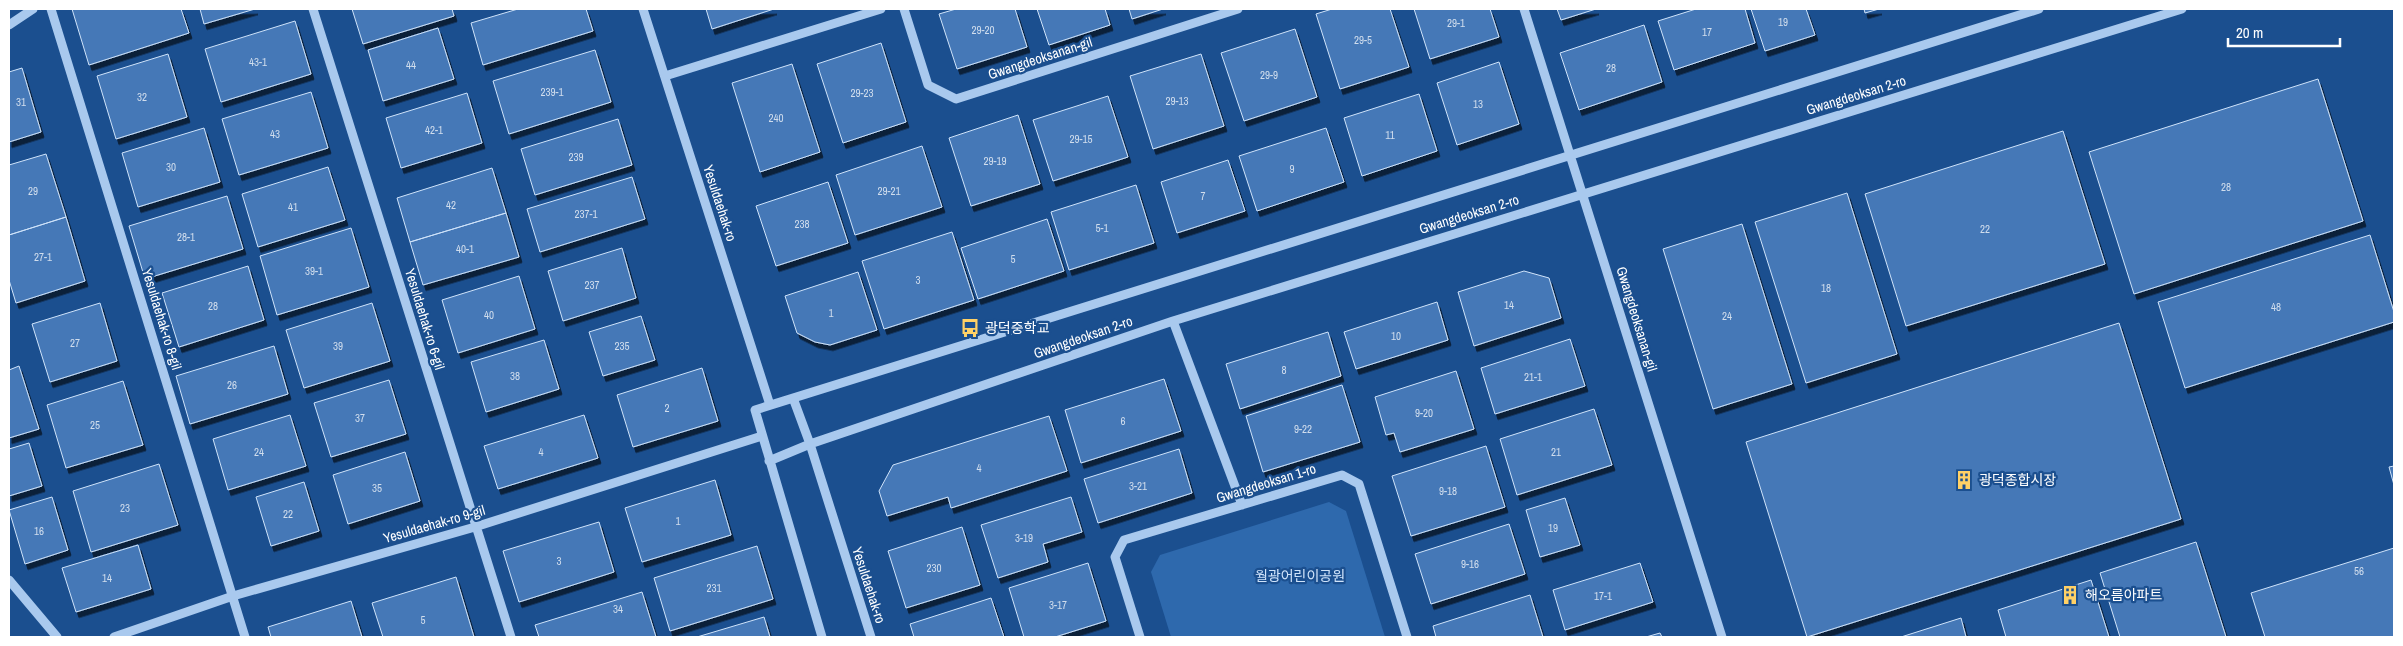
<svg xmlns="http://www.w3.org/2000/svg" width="2403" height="646" font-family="'Archivo Narrow','Noto Sans KR',sans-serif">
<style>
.green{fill:#2e69ad}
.building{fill:#4478b7;stroke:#cfe3fa;filter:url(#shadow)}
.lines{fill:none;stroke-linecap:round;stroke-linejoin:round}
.minor{stroke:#a9c9ee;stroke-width:9}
.labels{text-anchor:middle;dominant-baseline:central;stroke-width:4.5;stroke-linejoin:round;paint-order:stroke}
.number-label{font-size:11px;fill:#d0dded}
.street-label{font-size:14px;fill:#fff;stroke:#1b4f8f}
.poi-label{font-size:14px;fill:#fff;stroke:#1b4f8f;text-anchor:start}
.park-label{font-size:14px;fill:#cfe3fa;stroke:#1b4f8f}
</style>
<defs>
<filter id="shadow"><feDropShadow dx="3" dy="5.5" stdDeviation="0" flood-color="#0009"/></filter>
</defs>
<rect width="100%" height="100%" fill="#1b4f8f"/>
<path class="green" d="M1329,502l17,9 39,126h-214l-20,-65 9,-17z"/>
<path class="building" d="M72,9h109l8,24 -100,32z
M200,9h55l-51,15z
M352,9h100l2,7 -91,28z
M518,9h68l7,22 -110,34 -12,-42z
M706,9h68l-62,20z
M956,9h59l12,38 -70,22 -18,-55z
M1037,9h68l5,16 -61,20z
M1129,9h34l-31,10z
M1332,9h58l19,58 -69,22 -24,-75z
M1414,9h76l9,28 -69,22z
M1557,9h39l-35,11z
M1696,9h49l10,34 -81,27 -16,-49z
M1751,9h55l9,26 -50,16z
M1864,9h15l-14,4z
M295,21l16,53 -90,28 -16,-53z
M1644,25l18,57 -83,28 -19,-57z
M438,28l16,51 -71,22 -15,-51z
M1295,29l22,68 -73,24 -23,-68z
M881,43l25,79 -63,21 -26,-79z
M595,50l16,52 -102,32 -16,-53z
M168,54l19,63 -71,22 -19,-63z
M1201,54l23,72 -71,23 -23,-73z
M1499,62l20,62 -62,21 -20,-62z
M792,64l28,88 -60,20 -28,-89z
M22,68l19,64 -32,10v-70z
M2318,79l45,142 -229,73 -45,-142z
M311,92l17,56 -89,27 -17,-56z
M467,93l15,50 -81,25 -15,-50z
M1419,94l18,57 -75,25 -18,-58z
M1108,96l20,61 -75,24 -20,-61z
M1018,115l22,69 -69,22 -22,-68z
M618,119l14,46 -97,30 -14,-46z
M204,128l16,54 -82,25 -16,-54z
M1326,128l18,54 -87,29 -18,-55z
M2063,131l42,133 -199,62 -41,-132z
M922,146l20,61 -87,28 -19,-60z
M46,154l20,63 -57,18v-70z
M1228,160l17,51 -68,22 -16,-51z
M328,167l17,53 -87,27 -16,-53z
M492,168l14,45 -96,29 -13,-44z
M632,177l13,42 -105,33 -13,-43z
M828,182l20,61 -72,23 -20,-60z
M1136,185l18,58 -85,27 -18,-58z
M1847,193l50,161 -91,29 -51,-161z
M227,196l16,53 -98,30 -16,-53z
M506,213l13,44 -96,28 -13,-43z
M66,217l19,64 -69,22 -7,-23v-45z
M1047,219l17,52 -86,28 -17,-51z
M1742,224l50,160 -79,25 -50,-160z
M351,228l18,59 -92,28 -17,-59z
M952,232l22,68 -90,29 -22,-68z
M2370,235l24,77v10l-209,66 -27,-86z
M622,248l14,50 -73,23 -15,-50z
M248,266l16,54 -85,27 -17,-54z
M1524,271l25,7 12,40 -87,28 -16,-54z
M858,272l19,58 -47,15 -15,-3 -18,-9 -12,-37z
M519,276l16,53 -77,24 -16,-53z
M1437,302l11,38 -92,29 -12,-37z
M100,303l17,58 -67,21 -18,-58z
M372,303l18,58 -86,27 -18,-58z
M641,316l14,44 -52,16 -14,-44z
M2119,323l62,196 -374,118 -61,-195z
M1328,332l13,44 -101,33 -14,-45z
M1570,339l15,47 -90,28 -14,-46z
M544,340l15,49 -73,23 -15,-50z
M274,346l14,48 -98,30 -14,-48z
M19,366l20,63 -30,9v-68z
M702,368l16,53 -85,26 -16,-52z
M1456,371l18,58 -74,23 -6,-19 -8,2 -11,-38z
M1164,379l17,52 -100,32 -16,-53z
M389,380l17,54 -75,23 -17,-54z
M123,381l20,64 -77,23 -19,-63z
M1342,385l18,57 -97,30 -17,-56z
M1594,409l18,56 -95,30 -17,-56z
M290,415l16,51 -78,24 -15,-51z
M584,415l14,43 -100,31 -14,-43z
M1049,416l18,55 -116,37 -3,-11 -61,19 -8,-25 14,-26z
M29,443l13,43 -33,10v-47z
M1486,446l19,61 -94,29 -19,-60z
M1179,449l13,44 -94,30 -14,-44z
M405,452l15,49 -72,23 -15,-49z
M159,464l19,61 -87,27 -18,-61z
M2394,466v19l-5,-18z
M715,480l16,55 -89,27 -17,-54z
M304,482l15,49 -48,15 -15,-49z
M52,497l16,53 -43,14 -16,-54z
M1071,497l11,35 -39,12 5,18 -50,16 -17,-53z
M1565,498l15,47 -40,12 -14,-47z
M599,522l15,50 -95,30 -16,-51z
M1509,524l16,50 -94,30 -16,-50z
M962,527l18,58 -74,23 -18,-57z
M2196,542l30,95h-106l-20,-64z
M138,545l13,44 -75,23 -14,-44z
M757,546l16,53 -103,32 -16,-53z
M2394,548v89h-129l-14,-44z
M1088,563l18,58 -51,16h-31l-15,-49z
M1640,563l13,39 -88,28 -12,-40z
M456,577l18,60h-91l-11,-34z
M2091,580l18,57h-103l-8,-27z
M642,592l14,45h-117l-4,-12z
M1530,595l13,42h-107l-3,-11z
M991,598l13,39h-90l-4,-13z
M351,601l11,36h-91l-3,-10z
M764,617l6,20h-73z
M1961,618l5,19h-65z
M1660,633l2,4h-16z"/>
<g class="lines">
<path class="minor" d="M51,9l194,628
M313,9l198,628
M643,9l127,396
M904,9l24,76 28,14 282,-90
M1524,9l198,628
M9,25l24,-16
M665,76l216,-67
M1173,321l69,184
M793,398l17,46 61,193
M769,461l41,-17 363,-123 1009,-312
M9,580l48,57
M114,637l119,-41 242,-69 287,-91
M822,637l-67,-227 1284,-401
M1140,637l-25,-80 9,-17 218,-65 17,9 48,153"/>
</g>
<defs>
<g id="bus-bare" transform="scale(1.5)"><path d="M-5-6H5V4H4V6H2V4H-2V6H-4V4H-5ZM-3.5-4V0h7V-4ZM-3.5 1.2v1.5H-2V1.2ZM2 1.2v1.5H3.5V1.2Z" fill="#ffd166" stroke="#1b4f8f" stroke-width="2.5" paint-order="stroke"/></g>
<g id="building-bare" transform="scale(1.5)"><path d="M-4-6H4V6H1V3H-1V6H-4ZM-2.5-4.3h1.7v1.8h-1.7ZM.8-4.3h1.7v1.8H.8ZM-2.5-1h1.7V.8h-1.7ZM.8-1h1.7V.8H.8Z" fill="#ffd166" stroke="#1b4f8f" stroke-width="2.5" paint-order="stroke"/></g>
</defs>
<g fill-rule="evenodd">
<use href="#bus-bare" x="970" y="328"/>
<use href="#building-bare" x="1964" y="480"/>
<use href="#building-bare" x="2070" y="595"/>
</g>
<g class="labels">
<g class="number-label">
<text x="1783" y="22">19</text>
<text x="1456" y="23">29-1</text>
<text x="983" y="30">29-20</text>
<text x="1707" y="32">17</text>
<text x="1363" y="40">29-5</text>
<text x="258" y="62">43-1</text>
<text x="411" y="65">44</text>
<text x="1611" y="68">28</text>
<text x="1269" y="75">29-9</text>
<text x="552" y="92">239-1</text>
<text x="862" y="93">29-23</text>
<text x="142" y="97">32</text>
<text x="1177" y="101">29-13</text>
<text x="21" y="102">31</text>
<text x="1478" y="104">13</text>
<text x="776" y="118">240</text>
<text x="434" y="130">42-1</text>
<text x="275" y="134">43</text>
<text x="1390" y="135">11</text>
<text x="1081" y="139">29-15</text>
<text x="576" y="157">239</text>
<text x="995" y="161">29-19</text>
<text x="171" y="167">30</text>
<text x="1292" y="169">9</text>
<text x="2226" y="187">28</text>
<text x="33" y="191">29</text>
<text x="889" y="191">29-21</text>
<text x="1203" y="196">7</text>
<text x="451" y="205">42</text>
<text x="293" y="207">41</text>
<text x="586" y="214">237-1</text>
<text x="802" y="224">238</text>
<text x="1102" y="228">5-1</text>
<text x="1985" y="229">22</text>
<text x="186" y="237">28-1</text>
<text x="465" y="249">40-1</text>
<text x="43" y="257">27-1</text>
<text x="1013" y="259">5</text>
<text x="314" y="271">39-1</text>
<text x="918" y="280">3</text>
<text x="592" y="285">237</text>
<text x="1826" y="288">18</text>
<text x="1509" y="305">14</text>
<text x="213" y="306">28</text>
<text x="2276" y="307">48</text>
<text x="831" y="313">1</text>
<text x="489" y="315">40</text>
<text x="1727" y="316">24</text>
<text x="1396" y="336">10</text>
<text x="75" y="343">27</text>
<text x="338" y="346">39</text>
<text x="622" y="346">235</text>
<text x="1284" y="370">8</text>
<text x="515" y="376">38</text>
<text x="1533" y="377">21-1</text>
<text x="232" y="385">26</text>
<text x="667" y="408">2</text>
<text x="1424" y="413">9-20</text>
<text x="360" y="418">37</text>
<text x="1123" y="421">6</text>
<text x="95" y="425">25</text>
<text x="1303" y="429">9-22</text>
<text x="259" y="452">24</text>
<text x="541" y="452">4</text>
<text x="1556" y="452">21</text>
<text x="979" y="468">4</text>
<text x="1138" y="486">3-21</text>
<text x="377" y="488">35</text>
<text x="1448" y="491">9-18</text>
<text x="125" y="508">23</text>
<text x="288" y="514">22</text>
<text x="678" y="521">1</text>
<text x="1553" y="528">19</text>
<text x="39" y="531">16</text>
<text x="1024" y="538">3-19</text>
<text x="559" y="561">3</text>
<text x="1470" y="564">9-16</text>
<text x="934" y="568">230</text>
<text x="2359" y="571">56</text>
<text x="107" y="578">14</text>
<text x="714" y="588">231</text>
<text x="1603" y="596">17-1</text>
<text x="1058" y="605">3-17</text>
<text x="618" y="609">34</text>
<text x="423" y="620">5</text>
</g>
<g class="street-label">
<text transform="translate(1040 58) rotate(-18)">Gwangdeoksanan-gil</text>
<text transform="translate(1856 95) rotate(-17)">Gwangdeoksan 2-ro</text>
<text transform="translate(720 203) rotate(72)">Yesuldaehak-ro</text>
<text transform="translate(1469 214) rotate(-17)">Gwangdeoksan 2-ro</text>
<text transform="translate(162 319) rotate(73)">Yesuldaehak-ro 8-gil</text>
<text transform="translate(425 319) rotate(73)">Yesuldaehak-ro 6-gil</text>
<text transform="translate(1637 319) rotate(73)">Gwangdeoksanan-gil</text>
<text transform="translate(1083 337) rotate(-19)">Gwangdeoksan 2-ro</text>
<text transform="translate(1266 483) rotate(-17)">Gwangdeoksan 1-ro</text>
<text transform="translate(434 524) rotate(-16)">Yesuldaehak-ro 9-gil</text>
<text transform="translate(869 585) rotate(72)">Yesuldaehak-ro</text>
</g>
<g class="poi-label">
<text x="985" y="328">광덕중학교</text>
<text x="1979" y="480">광덕종합시장</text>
<text x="2085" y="595">해오름아파트</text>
</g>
<g class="park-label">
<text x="1300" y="576">월광어린이공원</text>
</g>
</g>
<rect width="2403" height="646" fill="none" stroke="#ffffff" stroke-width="20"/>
<path d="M2228 38v8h112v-8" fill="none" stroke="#ffffff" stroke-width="2.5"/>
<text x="2236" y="38" font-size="15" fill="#ffffff" stroke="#1b4f8f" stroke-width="4" paint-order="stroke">20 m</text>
</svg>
